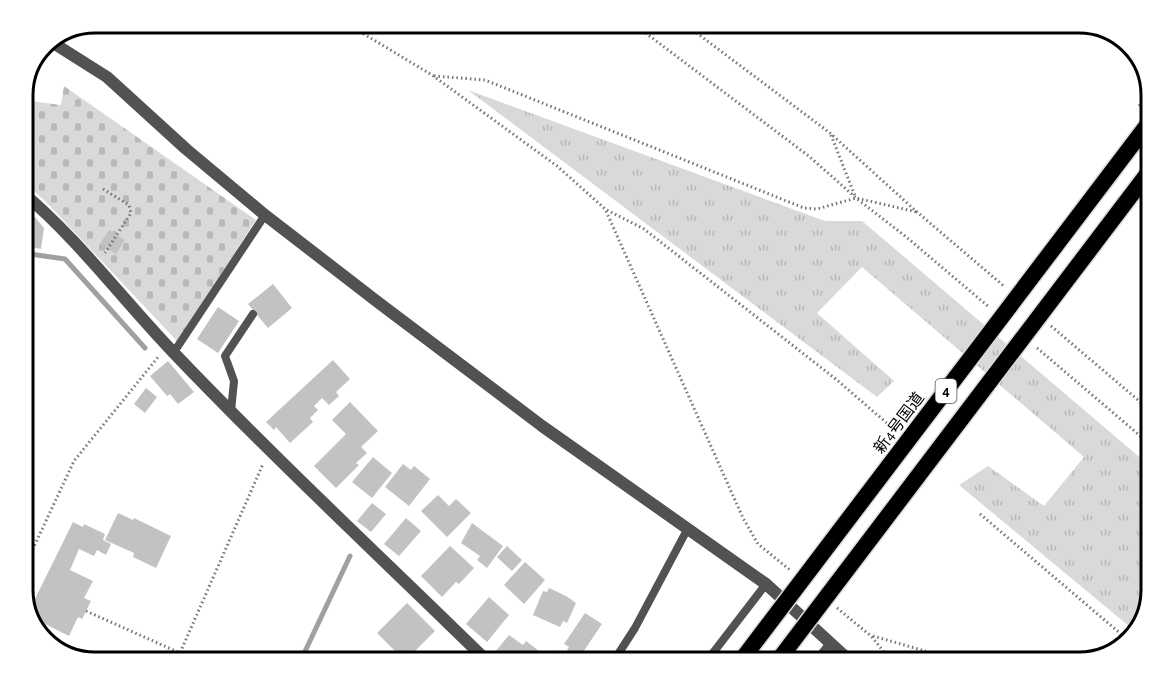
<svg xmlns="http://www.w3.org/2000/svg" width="1174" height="685" font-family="'Alegreya Sans','Noto Sans JP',sans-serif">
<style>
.grass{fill:url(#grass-tufts)}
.cemetery{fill:url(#cemetery-stones)}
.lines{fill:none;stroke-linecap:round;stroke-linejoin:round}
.stream{stroke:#a0a0a0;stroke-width:5}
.building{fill:#c2c2c2}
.path{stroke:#747474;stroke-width:3;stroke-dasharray:1.5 3;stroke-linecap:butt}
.service{stroke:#525252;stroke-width:8}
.minor{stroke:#525252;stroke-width:12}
.tertiary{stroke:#525252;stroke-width:12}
.trunk-bridge-casing{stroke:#dbdbdb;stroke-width:19;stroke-linecap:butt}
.path-bridge{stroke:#747474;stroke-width:3;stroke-dasharray:1.5 3;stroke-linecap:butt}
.trunk-bridge{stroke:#000;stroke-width:16}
.labels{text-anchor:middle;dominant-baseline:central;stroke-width:4.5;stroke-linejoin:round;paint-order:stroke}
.shield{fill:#fff;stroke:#4c4c4c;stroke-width:1.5}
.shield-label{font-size:15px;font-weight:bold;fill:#000}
.street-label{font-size:16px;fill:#000;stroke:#fff}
.rim{fill:none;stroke:#000;stroke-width:3}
</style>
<defs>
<pattern id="grass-tufts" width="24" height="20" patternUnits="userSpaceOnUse" patternTransform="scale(1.5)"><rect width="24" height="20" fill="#d9d9d9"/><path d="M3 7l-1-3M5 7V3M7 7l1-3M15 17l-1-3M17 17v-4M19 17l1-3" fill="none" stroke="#b8b8b8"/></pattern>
<pattern id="cemetery-stones" width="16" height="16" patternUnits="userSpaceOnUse" patternTransform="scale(1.5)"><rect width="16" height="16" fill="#d9d9d9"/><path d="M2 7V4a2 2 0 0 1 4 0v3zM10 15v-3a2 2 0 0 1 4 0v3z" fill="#b8b8b8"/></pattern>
</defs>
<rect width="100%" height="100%" fill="#fff"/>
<path class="grass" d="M468,90l357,131h37l289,246v123l-9,36 -6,6 -177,-147 29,-19 56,40 40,-49 -222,-190 -45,46 77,68 -17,16z"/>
<path class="cemetery" d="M64,86l192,134 -79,121 -131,-139 -23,-21v-81l38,5z"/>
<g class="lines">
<path class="stream" d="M23,253l42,6 80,89
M300,662l50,-106"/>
</g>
<path class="building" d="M23,215l12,2 9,11 -3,21 -18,-3z
M109,230l16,10 -9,14 -16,-10z
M273,284l19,24 -24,20 -20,-24z
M218,307l21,14 -21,32 -21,-14z
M333,360l17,19 -14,13 3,4 -10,9 -7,-7 -8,8 4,4 -8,8 3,4 -23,21 -14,-16 -2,3 -8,-8z
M168,361l26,31 -16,12 -8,-10 -3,2 -17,-20z
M146,388l11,9 -12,16 -11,-9z
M350,402l28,29 -17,16 6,6 -11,10 3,2 -23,23 -22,-22 32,-32 -14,-14z
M373,457l19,16 -20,25 -20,-16z
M403,464l8,6 3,-4 16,13 -21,27 -24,-19z
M438,495l11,11 7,-7 15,14 -24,24 -26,-26z
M372,503l14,11 -15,18 -14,-11z
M118,513l15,7 1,-2 37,18 -15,32 -23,-11 1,-4 -29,-13z
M406,518l15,13 -22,25 -15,-12z
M73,522l10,5 1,-3 21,10 -2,6 8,4 -5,11 -9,-5 -3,6 -15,-7 -9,21 23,11 -9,17 7,3 -9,18 -4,-2 -9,19 -40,-20 -1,-3z
M472,523l31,23 -16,22 -10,-8 3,-4 -19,-13z
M450,546l24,22 -15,16 -3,-2 -14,15 -21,-21z
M507,546l15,14 -10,11 -15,-14z
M525,562l20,18 -21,24 -20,-19z
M549,588l17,8 10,7 -9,20 -4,-2 -3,6 -27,-12 10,-24 4,1z
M489,597l20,18 -22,27 -21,-18z
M407,603l28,28 -30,30 -28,-28z
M585,613l17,11 -23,34 -12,-8 2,-3 -5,-3z
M509,635l14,10 3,-4 13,10 -9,11h-21l-14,-10z
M555,650l17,12h-26z"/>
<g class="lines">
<path class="path" d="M344,22l88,53 125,91 48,43 39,20 193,151 52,45
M631,22l179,135 46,41 49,38 84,71
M682,22l148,111 87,79 88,75
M434,76l51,4 319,128 13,1 39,-11 61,14
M831,135l24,61
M103,189l26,16 2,8 -26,40
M606,211l137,307 15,26 32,26
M1051,326l100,85
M1037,348l114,97
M980,514l148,126
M23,570l51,-109 85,-105
M837,608l34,28 21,26
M86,611l94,42 83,-189
M873,636l90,26"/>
<path class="service" d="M174,352l91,-137
M231,411l3,-30 -9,-25 28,-42
M613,662l22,-34 53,-100
M706,662l60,-78
M815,662l15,-19"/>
<path class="minor" d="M50,41l57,36 79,72 79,66 114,88 163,123 224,158 85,78"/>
<path class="tertiary" d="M23,193c54,45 101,108 150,159 102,107 210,207 315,310"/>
<g class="trunk-bridge-casing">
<path id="trunk-bridge" d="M740,662l411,-542
M777,662l374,-493"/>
</g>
<path class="path-bridge" d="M1139,106l12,-16"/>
<use href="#trunk-bridge" class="trunk-bridge"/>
</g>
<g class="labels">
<rect class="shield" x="935.5" y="379" width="21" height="24" rx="4.5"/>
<g class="shield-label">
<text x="946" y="391">4</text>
</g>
<g class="street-label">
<text transform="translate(899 423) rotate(-53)">新4号国道</text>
</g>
</g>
<path d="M0 0H1174V685H0ZM95 33H1079A62 62 0 0 1 1141 95V590A62 62 0 0 1 1079 652H95A62 62 0 0 1 33 590V95A62 62 0 0 1 95 33Z" fill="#fff" fill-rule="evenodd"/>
<path class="rim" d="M95 33H1079A62 62 0 0 1 1141 95V590A62 62 0 0 1 1079 652H95A62 62 0 0 1 33 590V95A62 62 0 0 1 95 33Z"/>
</svg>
